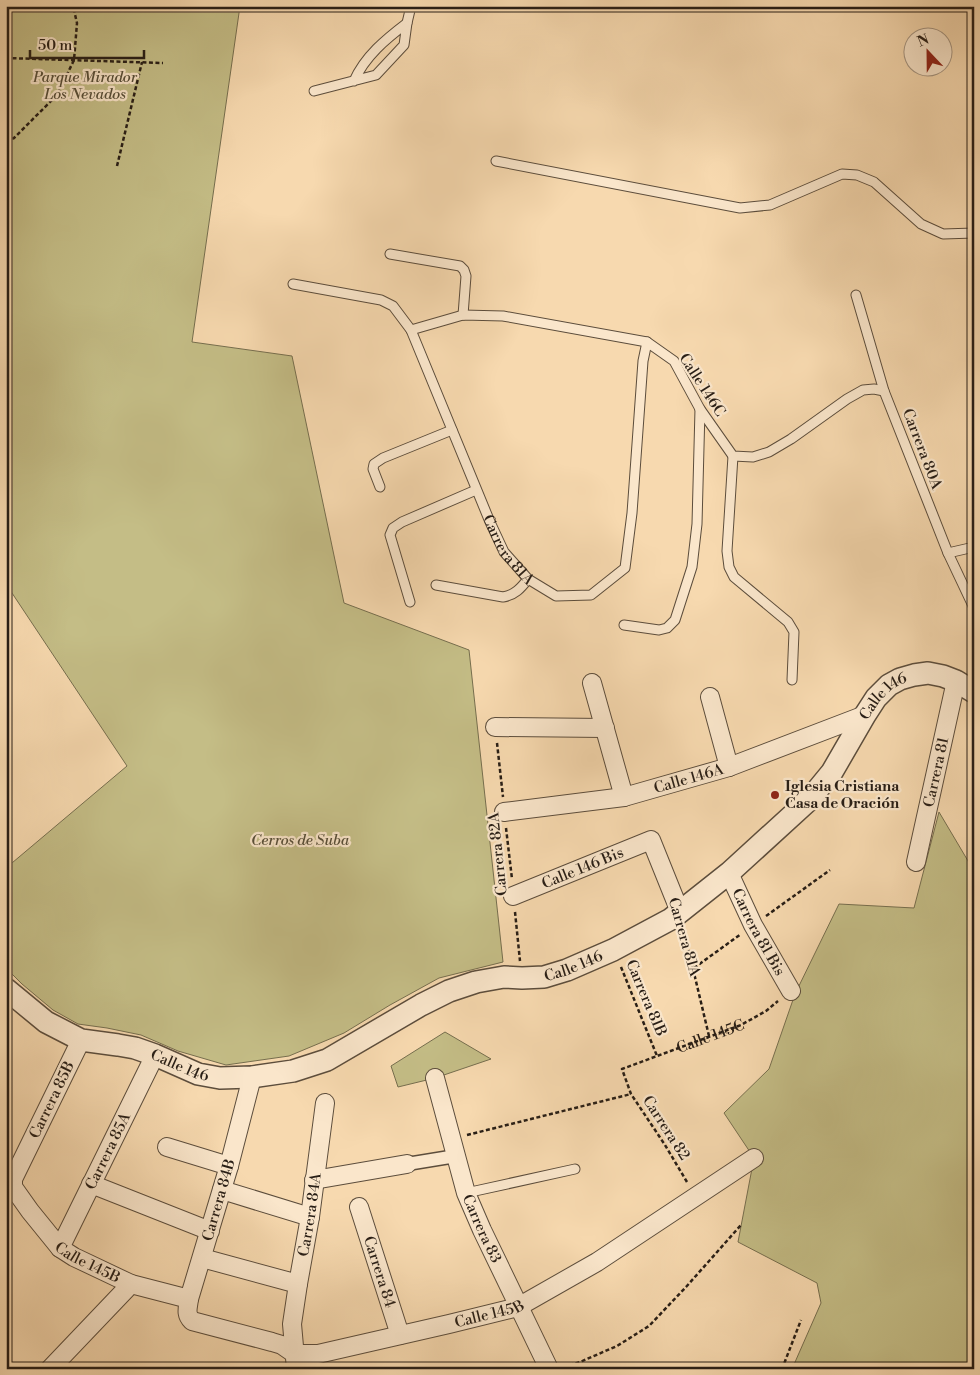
<svg xmlns="http://www.w3.org/2000/svg" width="980" height="1375" font-family="'Libre Bodoni',serif">
<style>
.green{fill:#c4bd86;stroke:#766e4e}
.lines{fill:none;stroke-linecap:round;stroke-linejoin:round}
.service-casing{stroke:#5c4d3c;stroke-width:11}
.pedestrian-casing{stroke:#5c4d3c;stroke-width:15}
.minor-casing{stroke:#5c4d3c;stroke-width:20}
.tertiary-casing{stroke:#5c4d3c;stroke-width:24}
.path{stroke:#281e16;stroke-width:2.5;stroke-dasharray:4 2.5;stroke-linecap:butt}
.service{stroke:#fae6cb;stroke-width:9}
.pedestrian{stroke:#fae6cb;stroke-width:12}
.minor{stroke:#fae6cb;stroke-width:18}
.tertiary{stroke:#fae6cb;stroke-width:21}
.poi-dot{fill:#8f2418;stroke:#fae6cb;stroke-width:2}
.labels{text-anchor:middle;dominant-baseline:central;stroke-width:4.5;stroke-linejoin:round;paint-order:stroke}
.park-label{font-size:15px;font-style:italic;fill:#574e38;stroke:#fae6cb}
.street-label{font-size:15px;fill:#281e16;stroke:#fae6cb}
.poi-label{font-size:15px;font-weight:bold;fill:#281e16;stroke:#fae6cb;text-anchor:start}
</style>
<rect width="100%" height="100%" fill="#f7d9af"/>
<filter id="stains"><feTurbulence type="fractalNoise" baseFrequency=".004" numOctaves="4"/><feColorMatrix values="0 0 0 0 .2 0 0 0 0 .09 0 0 0 0 .02 0 0 0 .5 -.17"/></filter>
<radialGradient id="worn" r=".72"><stop offset=".6" stop-color="#630" stop-opacity="0"/><stop offset="1" stop-color="#630" stop-opacity=".3"/></radialGradient>
<path class="green" d="M6,6h234l-48,336 100,14 52,247 125,47 34,312 -64,16 -49,27 -46,28 -55,23 -63,9 -48,-14 -37,-16 -34,-7 -29,-4 -25,-14 -31,-26 -16,-16v-100l121,-102 -121,-182z
M939,812l35,59v498h-182l29,-66 -4,-20 -79,-41 16,-84 -30,-45 45,-44 26,-75 44,-90 75,4z
M445,1032l46,27 -56,19 -37,9 -7,-21z"/>
<g class="lines">
<g class="service-casing">
<g id="service">
<path d="M407,23l4,-17"/>
<path d="M314,91l62,-16 28,-30 3,-22c-21,16 -42,33 -53,58"/>
<path d="M496,161l244,47 30,-3 72,-31 15,1 17,7 47,42 22,10 31,-1"/>
<path d="M390,254l70,12 4,4 2,6 -3,39"/>
<path id="s2" d="M293,284l88,16 12,6 18,24 79,192 14,30 24,27 28,17 35,-1 34,-27 7,-55 11,-152 4,-19"/>
<path d="M856,295l28,96 64,162 26,55"/>
<path d="M411,330l52,-15 40,1 144,26 27,19 26,48 33,47 20,1 16,-5 22,-13 56,-40 16,-9 11,-1 10,2"/>
<path d="M733,456l-6,95 2,16 5,10 54,45 6,10 -2,48"/>
<path d="M380,487l-7,-18 1,-5 9,-6 69,-28"/>
<path d="M948,553l26,-6"/>
<path d="M436,585l67,12c12,-2 18,-9 25,-18"/>
<path d="M410,602l-20,-67 3,-7 9,-6 74,-32"/>
<path d="M624,625l35,5 8,-2 8,-8 17,-53 5,-43 3,-115"/>
<path d="M466,1193l109,-24"/>
</g>
</g>
<g class="pedestrian-casing">
<path id="pedestrian" d="M407,1164l49,-8"/>
</g>
<g class="minor-casing">
<g id="minor">
<path d="M592,683l32,114"/>
<path d="M710,697l19,70"/>
<path d="M495,727l110,1"/>
<path id="s3" d="M504,812l120,-15 105,-30 136,-52"/>
<path id="s4" d="M916,862l40,-181"/>
<path id="s5" d="M729,873l24,52 38,66"/>
<path id="s6" d="M513,896l138,-56 29,72"/>
<path id="s7" d="M81,1040l-68,139v8l17,24 30,37 14,9 57,27 58,15"/>
<path id="s8" d="M252,1077l-23,89 -40,133c-1,9 -4,15 3,22l80,21 10,3 13,9h23l131,-30 69,-17 79,-45 157,-104"/>
<path id="s9" d="M435,1078l31,115 16,37 67,139"/>
<path d="M167,1147l62,19"/>
<path d="M314,1180l93,-16"/>
<path d="M91,1184l119,47"/>
<path d="M222,1190l88,27"/>
<path id="s10" d="M359,1207l41,128"/>
<path id="s11" d="M60,1248l95,-193"/>
<path d="M202,1258l96,26"/>
<path d="M50,1369l81,-85"/>
<path id="s12" d="M296,1369l-4,-45 6,-40 12,-67 15,-114"/>
</g>
</g>
<g class="tertiary-casing">
<g id="tertiary">
<path id="s13" d="M6,989l40,33 35,18 37,5 17,3 20,7 43,19 22,4 32,-1 41,-6 34,-11 94,-55 28,-14 27,-9 28,-5 18,1 22,-1 23,-7 46,-20 58,-31 58,-46 80,-73 23,-28 33,-57 11,-17 13,-13 11,-6 14,-4 14,-2 15,3 13,5 18,11"/>
</g>
</g>
<g class="path">
<path d="M6,58l157,5"/>
<path d="M6,141l8,-3 43,-43 17,-35 3,-37 -4,-17"/>
<path d="M117,166l25,-104"/>
<path d="M497,743l6,54"/>
<path d="M506,828l6,51"/>
<path d="M515,912l5,49"/>
<path d="M766,916l64,-46"/>
<path d="M684,931l25,105"/>
<path d="M621,967l36,89"/>
<path d="M694,968l47,-34"/>
<path d="M467,1135l164,-41"/>
<path id="s1" d="M687,1182l-22,-37 -34,-51 -9,-25 119,-44 25,-14 12,-10"/>
<path d="M563,1367l17,-5 37,-16 32,-20 37,-39 55,-62"/>
<path d="M782,1369l19,-49"/>
</g>
<use href="#service" class="service"/>
<use href="#pedestrian" class="pedestrian"/>
<use href="#minor" class="minor"/>
<use href="#tertiary" class="tertiary"/>
</g>
<circle class="poi-dot" cx="775" cy="795" r="5"/>
<g class="labels">
<g class="park-label">
<text x="85" y="77">Parque Mirador<tspan x="85" dy="17">Los Nevados</tspan></text>
<text x="300" y="840">Cerros de Suba</text>
</g>
<g class="street-label">
<text transform="translate(702 385) rotate(57)">Calle 146C</text>
<text transform="translate(922 449) rotate(69)">Carrera 80A</text>
<text stroke="none"><textPath href="#s2" startOffset="374">Carrera 81A</textPath></text>
<text stroke="none"><textPath href="#s13" startOffset="1034">Calle 146</textPath></text>
<text stroke="none"><textPath href="#s4" startOffset="92">Carrera 81</textPath></text>
<text stroke="none"><textPath href="#s3" startOffset="188">Calle 146A</textPath></text>
<text transform="translate(498 854) rotate(-96)">Carrera 82A</text>
<text stroke="none"><textPath href="#s6" startOffset="75">Calle 146 Bis</textPath></text>
<text stroke="none"><textPath href="#s5" startOffset="66">Carrera 81 Bis</textPath></text>
<text transform="translate(684 937) rotate(74)">Carrera 81A</text>
<text stroke="none"><textPath href="#s13" startOffset="614">Calle 146</textPath></text>
<text transform="translate(646 998) rotate(67)">Carrera 81B</text>
<text stroke="none"><textPath href="#s1" startOffset="225">Calle 145C</textPath></text>
<text stroke="none"><textPath href="#s13" startOffset="194">Calle 146</textPath></text>
<text transform="translate(52 1100) rotate(-64)">Carrera 85B</text>
<text transform="translate(666 1128) rotate(57)">Carrera 82</text>
<text stroke="none"><textPath href="#s11" startOffset="108">Carrera 85A</textPath></text>
<text transform="translate(219 1200) rotate(-74)">Carrera 84B</text>
<text stroke="none"><textPath href="#s12" startOffset="156">Carrera 84A</textPath></text>
<text stroke="none"><textPath href="#s9" startOffset="158">Carrera 83</textPath></text>
<text stroke="none"><textPath href="#s7" startOffset="271">Calle 145B</textPath></text>
<text stroke="none"><textPath href="#s10" startOffset="68">Carrera 84</textPath></text>
<text stroke="none"><textPath href="#s8" startOffset="562">Calle 145B</textPath></text>
</g>
<g class="poi-label">
<text x="785" y="786">Iglesia Cristiana<tspan x="785" dy="17">Casa de Oración</tspan></text>
</g>
</g>
<rect width="980" height="1375" fill="none" stroke="#f7d9af" stroke-width="25"/>
<rect x="8" y="8" width="965" height="1360" fill="none" stroke="#281e16" stroke-width="2.5"/>
<rect x="12" y="12" width="955" height="1350" fill="none" stroke="#281e16"/>
<g transform="translate(928 52) rotate(338)"><circle r="24" fill="#fae6cb" stroke="#a69683"/>
<path d="M0-4L9 19L0 12L-9 19Z" fill="#8f2418"/>
<text y="-8" font-size="14" font-weight="bold" text-anchor="middle" fill="#281e16">N</text>
</g>
<path d="M30 50v8h114v-8" fill="none" stroke="#281e16" stroke-width="2.5"/>
<text x="38" y="50" font-size="15" fill="#281e16" stroke="#fae6cb" stroke-width="4" paint-order="stroke">50 m</text>
<rect width="100%" height="100%" filter="url(#stains)"/>
<rect width="100%" height="100%" fill="url(#worn)"/>
</svg>
